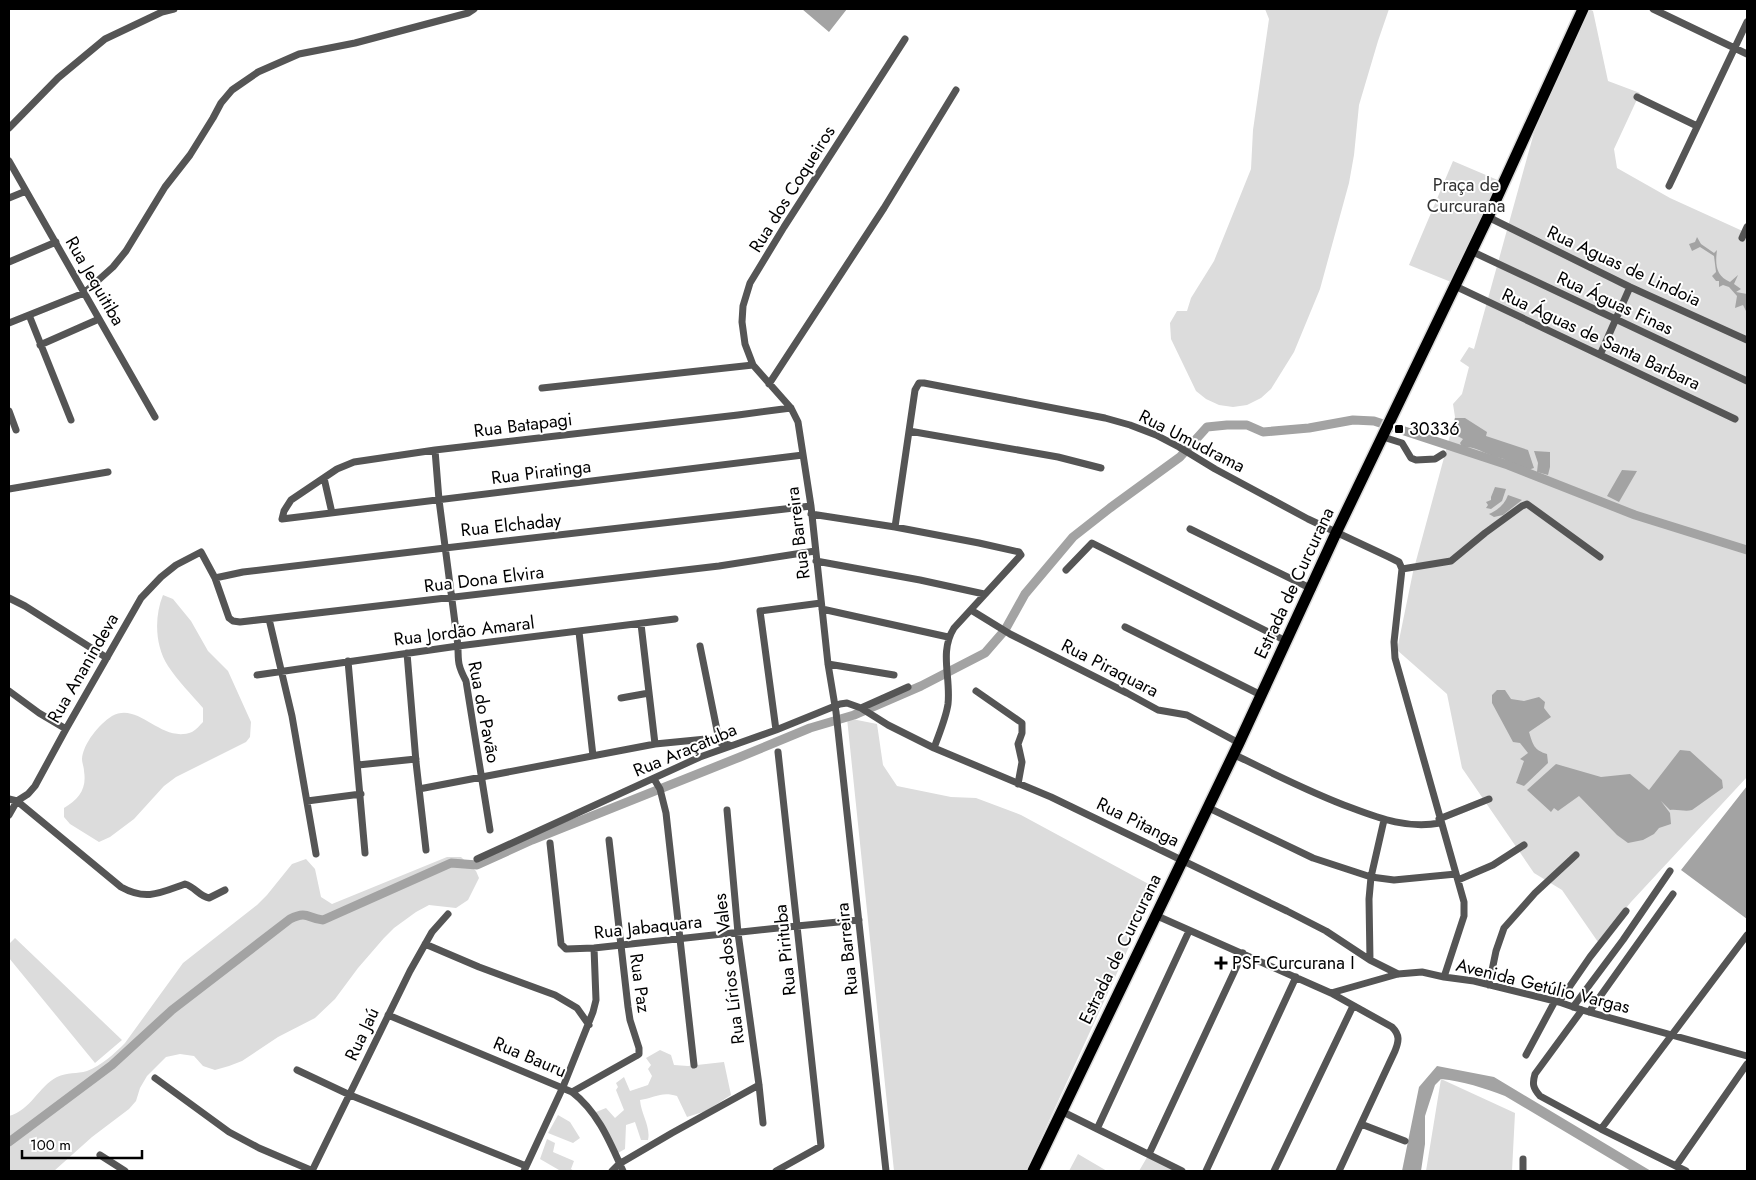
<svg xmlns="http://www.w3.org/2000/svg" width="1756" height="1180" font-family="Jost,sans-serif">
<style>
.green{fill:#dcdcdc}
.water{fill:#a3a3a3}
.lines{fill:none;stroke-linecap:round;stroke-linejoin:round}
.canal{stroke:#a3a3a3;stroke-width:9}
.primary-casing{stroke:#dbdbdb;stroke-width:14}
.street{stroke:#555;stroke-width:7}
.primary{stroke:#000;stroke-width:11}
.poi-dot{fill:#000;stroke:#fff;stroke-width:2}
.labels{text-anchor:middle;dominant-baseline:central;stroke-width:4;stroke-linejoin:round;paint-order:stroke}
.park-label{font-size:18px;fill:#333;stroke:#fff}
.street-label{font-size:18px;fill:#000;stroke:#fff}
.poi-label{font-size:18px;fill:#000;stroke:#fff;text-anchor:start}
</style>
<rect width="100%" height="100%" fill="#fff"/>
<path class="green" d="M1265,9h124l-11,32 -19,64 -5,50 -5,28 -29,106 -26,63 -23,37 -10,9 -14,7 -14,2 -14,-2 -13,-6 -10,-8 -25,-52 -1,-16 7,-12h10l4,-13 23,-37 37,-92 2,-39 16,-111z
M1589,9l4,2 15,70 32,12 -26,56 3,19 53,30 77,35v544l-116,125 -33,40 -36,-52 -28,-17 -72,-105 -15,-74 -50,-44 16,-78 42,-155 -2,-13 9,-10 7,-27 -9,-6 9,-14 5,2 61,-220z
M1453,161l47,20 -49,101 -42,-17z
M163,595l10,4 18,22 17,30 20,20 23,51 -1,15 -4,5 -70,35 -12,9 -30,33 -24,18 -11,5 -29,-18 -6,-7v-9c15,-9 23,-19 20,-37 0,-4 -2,-8 -2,-12 1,-15 17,-35 30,-43 27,-15 49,28 80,16 4,-2 8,-7 11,-10v-14c-12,-14 -25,-27 -35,-42 -13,-20 -14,-49 -5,-71z
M847,718l30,6 6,41 14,21 54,11 25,1 45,17 135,73 -130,283h-132z
M447,857h14l15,14 3,7 -11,22 -12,8 -27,-3 -13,7 -22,16 -10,10 -26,30 -23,31 -20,19 -37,19 -36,24 -13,5 -14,4 -12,-4 -9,-10 -14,-2 -14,3 -19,19 -7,12 -4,13 -7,8 -37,28 -38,34h-45v-55c22,-6 29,-29 48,-39 10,-5 20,-3 30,-6 14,-5 27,-17 38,-28l58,-80 74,-58 10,-10 25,-31 14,-5 9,10 6,28 11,7z
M15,938l107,102 -27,23 -86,-105v-14z
M660,1050l11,5 3,10 14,1 36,-4 7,33 -25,16 -19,6 -10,-21c-16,-5 -22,2 -37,4 1,14 11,27 8,40h-7l-6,-18 -9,3 -1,24 -7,4 -22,-41 10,-4 9,10 9,-8 -8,-20 2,-3 -2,-4 8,-6 6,14 18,-6 4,-9 -4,-7 3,-4 -5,-7z
M1441,1079l74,34 -3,58h-86z
M558,1115l12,7 10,16 -7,5 -25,-10z
M547,1139l8,4 -2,9 21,9 -3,8 3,2h-16l1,-1 -19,-11z
M1078,1154l29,17h-38z
M1149,1154l31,17h-41z"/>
<path class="water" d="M802,9h45l-18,23z
M1697,237l4,7 13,9 3,-3c-2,15 -1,26 13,32l8,-7 -4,9 7,5 -5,3 11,2 -1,17 -3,-6 -8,3 2,-12 -8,-9 -6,-2 -4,2v-6h-3l-4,-5 4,-4 -2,-16 -14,-9 -8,4 -3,-7 6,-2z
M1455,418h10l22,14 -1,4 42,14 6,18 -6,2 -10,-5h-6c-11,-10 -11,-5 -22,-10 -12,-5 -14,-8 -28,-8l-2,-4 3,-4 -11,-6z
M1534,451l16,1v15l-2,8 -11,-3 1,-9z
M1622,470l15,1 -18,31 -12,-6z
M1495,487l11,2 -4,12 -11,8 -5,-1 2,-3 -2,-3 5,-2v-3z
M1508,495l14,5 -19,15 -9,2 -5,-3c9,-4 16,-10 19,-19z
M1497,690h8l6,9 13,2 15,-4 6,5 -1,6 7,9 -22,15c4,13 5,18 18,22l1,9 -24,23 -8,-3 8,-22 -4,-2 8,-6 -8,-10 -7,-1 -21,-39v-8z
M1680,750l10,1 32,29 1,8 -31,22c-7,2 -14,-1 -22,0l-9,-9 9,12 1,11 -12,4 -5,6 -11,6 -15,3 -11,-8 -38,-39 -21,15 -4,-3 -3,4 -24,-22 29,-26 45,13 29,-3 19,16z
M1747,786v133l-66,-49z
M1437,1066l57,11 157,94h-20l-126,-75c-21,-8 -42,-15 -64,-17l-6,6 -10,31v28l-4,27h-19l17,-84z"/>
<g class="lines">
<path class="canal" d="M9,1142l103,-77 60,-55 118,-91c18,-9 18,0 33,1l128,-57 26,2 55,-25 208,-83 70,-29 44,-13 67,-29 64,-33 20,-23 20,-36 48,-57 37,-29 70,-51 27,-30 20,-2h20l16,7 46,-4 44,-8 21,1 134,44 127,50 112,35"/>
<g class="primary-casing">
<path id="primary" d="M1033,1171l206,-428 97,-210 152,-316 95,-208"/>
</g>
<path class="street" d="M1653,9l94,45
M1637,97l60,29
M9,128l49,-50 47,-39 57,-27 12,-3
M9,161l146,256
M1669,186l78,-164
M9,198l17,-7
M1488,217l142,70 117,53
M1742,238l5,-11
M1471,251l276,130
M9,262l47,-20
M1455,286l280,133
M29,315l42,105
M9,323l75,-30 29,-26 13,-16 39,-64 25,-32 23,-37 8,-15 11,-13 26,-18 41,-18 56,-11 113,-30 6,-4
M40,345l59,-26
M1600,355l30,-68
M769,384l115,-176 72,-118
M542,388l211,-23
M791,408l-53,7 -303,35 -81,12 -17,7 -46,31 -7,11 -2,8 521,-64
M9,411l7,19
M909,431l149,26 43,11
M1383,437l19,6 9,15 5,2 19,-1 8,-5
M435,450l4,50 19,146c0,16 0,20 8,35l24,149
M324,478l8,35
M9,489l99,-17
M811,514l84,13 84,16 40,9 2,3 -67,73c-15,24 -3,49 -6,76 -2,14 -9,30 -14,44
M895,527l20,-137 4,-7h5l181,35 25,7 26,10 23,12 36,22 93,50 81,38 10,5 3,7
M1190,529l122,60
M816,561l104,19 64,14
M1402,569l-8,73 1,16 69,244v14l-20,61
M1402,569l49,-8 34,-28 37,-27 5,-2 73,53
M1066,570l26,-27 194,98
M215,578l28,-6 202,-24 366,-42
M9,598l16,8 82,52
M822,609l126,28
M971,610l39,24 117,59 31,17 29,5 52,28
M269,619l23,97 24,138
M641,624l14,120
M1125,627l136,68
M579,632l14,124
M700,646l19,94
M407,653l9,109 10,88
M348,661l17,192
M828,664l66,11
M257,675l201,-29 217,-27
M9,691l30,22 27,16
M976,691l46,32v10l-4,11 4,18 -4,22
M621,698l28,-5
M861,708l27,17 46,23 117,49 236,114 39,20 44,29 28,14
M776,730l-16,-119 61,-8
M1233,754c39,19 78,39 119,54 29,11 57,21 88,15
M358,765l58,-6
M654,779l6,10 6,24 28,252
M419,789l236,-45 51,-5 13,1 2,3 8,2
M9,799l8,2 104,86c25,14 39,6 64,-3 10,3 14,12 24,14l16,-8
M307,801l54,-7
M1207,807l106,51 58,19 23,3 62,-6
M727,810l11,123 21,152 4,38
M9,815l8,-14 11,-7 7,-8 31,-57 75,-131 20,-21 15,-12 25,-13 14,26 14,40 4,3 7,1 479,-56 96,-15
M1439,819l50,-20
M550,843l11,101 5,5 28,-1 203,-22 62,-6
M477,859l223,-102 76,-27 64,-26 7,-1 14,5 47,-21
M1458,880l35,-15 31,-20
M1155,915l176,78 61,34c8,8 7,14 3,24l-56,120
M425,944l54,23 76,28 22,13 12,17
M1370,960l-1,-61 2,-22 13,-57
M1489,985l7,-34 8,-23 31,-35 41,-38
M1331,993l67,-19 24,-2 22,5 30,4 85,21 23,8 165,46
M1559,1002l31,-45 36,-46
M1573,1007l50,-67 47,-69
M1582,1010l-47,64c-3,10 -2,14 5,22l61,33 85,42
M1589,1012l84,-118
M388,1015l184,77c26,20 38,50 51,79
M1526,1055l29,-54
M297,1070l53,25 176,71
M155,1078l74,54 30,16 54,23
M572,1092l64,-36 3,-2v-6l-9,-28 -2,-13 -19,-167
M1061,1111l121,60
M1361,1124l44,17
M1097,1129l92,-198
M1601,1129l146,-194
M1149,1154l94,-201
M100,1155l25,16
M1676,1166l71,-102
M312,1171l98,-200 22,-39 16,-18
M524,1171l39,-84 30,-75 3,-12 -2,-52
M612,1171l7,-7 53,-31 87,-48
M776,1171l45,-25 -43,-394
M886,1171l-50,-459 -8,-48 -17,-158 -13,-84 -7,-14 -38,-43 -8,-21 -3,-22 1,-16 7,-23 34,-56 121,-188
M1206,1171l90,-194
M1274,1171l79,-165
M1523,1171v-12"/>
<use href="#primary" class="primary"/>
</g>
<g class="poi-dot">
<rect x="1394" y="424" width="10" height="10" rx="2.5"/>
<path d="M1218.5 955.5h5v5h5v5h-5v5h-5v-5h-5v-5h5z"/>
</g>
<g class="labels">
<g class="park-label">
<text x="1466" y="185">Praça de<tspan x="1466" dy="21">Curcurana</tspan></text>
</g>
<g class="street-label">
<text transform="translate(792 189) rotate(-58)">Rua dos Coqueiros</text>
<text transform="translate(1624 266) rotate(25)">Rua Aguas de Lindoia</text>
<text transform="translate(95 281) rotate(60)">Rua Jequitiba</text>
<text transform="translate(1615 303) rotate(25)">Rua Águas Finas</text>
<text transform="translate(1601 339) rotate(25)">Rua Águas de Santa Barbara</text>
<text transform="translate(523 425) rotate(-7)">Rua Batapagi</text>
<text transform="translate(1192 441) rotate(27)">Rua Umudrama</text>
<text transform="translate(541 472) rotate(-7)">Rua Piratinga</text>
<text transform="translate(511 525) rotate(-6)">Rua Elchaday</text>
<text transform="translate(798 533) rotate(-97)">Rua Barreira</text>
<text transform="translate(484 579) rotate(-7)">Rua Dona Elvira</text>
<text transform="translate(1294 583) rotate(-65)">Estrada de Curcurana</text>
<text transform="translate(464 631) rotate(-7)">Rua Jordão Amaral</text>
<text transform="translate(83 668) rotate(-60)">Rua Ananindeva</text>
<text transform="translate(1110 668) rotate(27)">Rua Piraquara</text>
<text transform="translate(484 712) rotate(79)">Rua do Pavão</text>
<text transform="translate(685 750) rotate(-23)">Rua Araçatuba</text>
<text transform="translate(1138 822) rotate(26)">Rua Pitanga</text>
<text transform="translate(648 927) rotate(-6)">Rua Jabaquara</text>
<text transform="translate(847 949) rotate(-96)">Rua Barreira</text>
<text transform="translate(1120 949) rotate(-64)">Estrada de Curcurana</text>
<text transform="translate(785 950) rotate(-96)">Rua Pirituba</text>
<text transform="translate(729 969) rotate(-97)">Rua Lírios dos Vales</text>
<text transform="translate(640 983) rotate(82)">Rua Paz</text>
<text transform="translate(1543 986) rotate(14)">Avenida Getúlio Vargas</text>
<text transform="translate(362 1034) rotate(-65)">Rua Jaú</text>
<text transform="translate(530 1057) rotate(23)">Rua Bauru</text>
</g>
<g class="poi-label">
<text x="1409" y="429">30336</text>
<text x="1232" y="963">PSF Curcurana I</text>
</g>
</g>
<rect width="1756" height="1180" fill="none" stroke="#000000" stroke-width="20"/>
<path d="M22 1150v8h120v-8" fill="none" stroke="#000000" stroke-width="2.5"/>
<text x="30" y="1150" font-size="15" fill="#000000" stroke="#ffffff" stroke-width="4" paint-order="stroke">100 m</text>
</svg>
